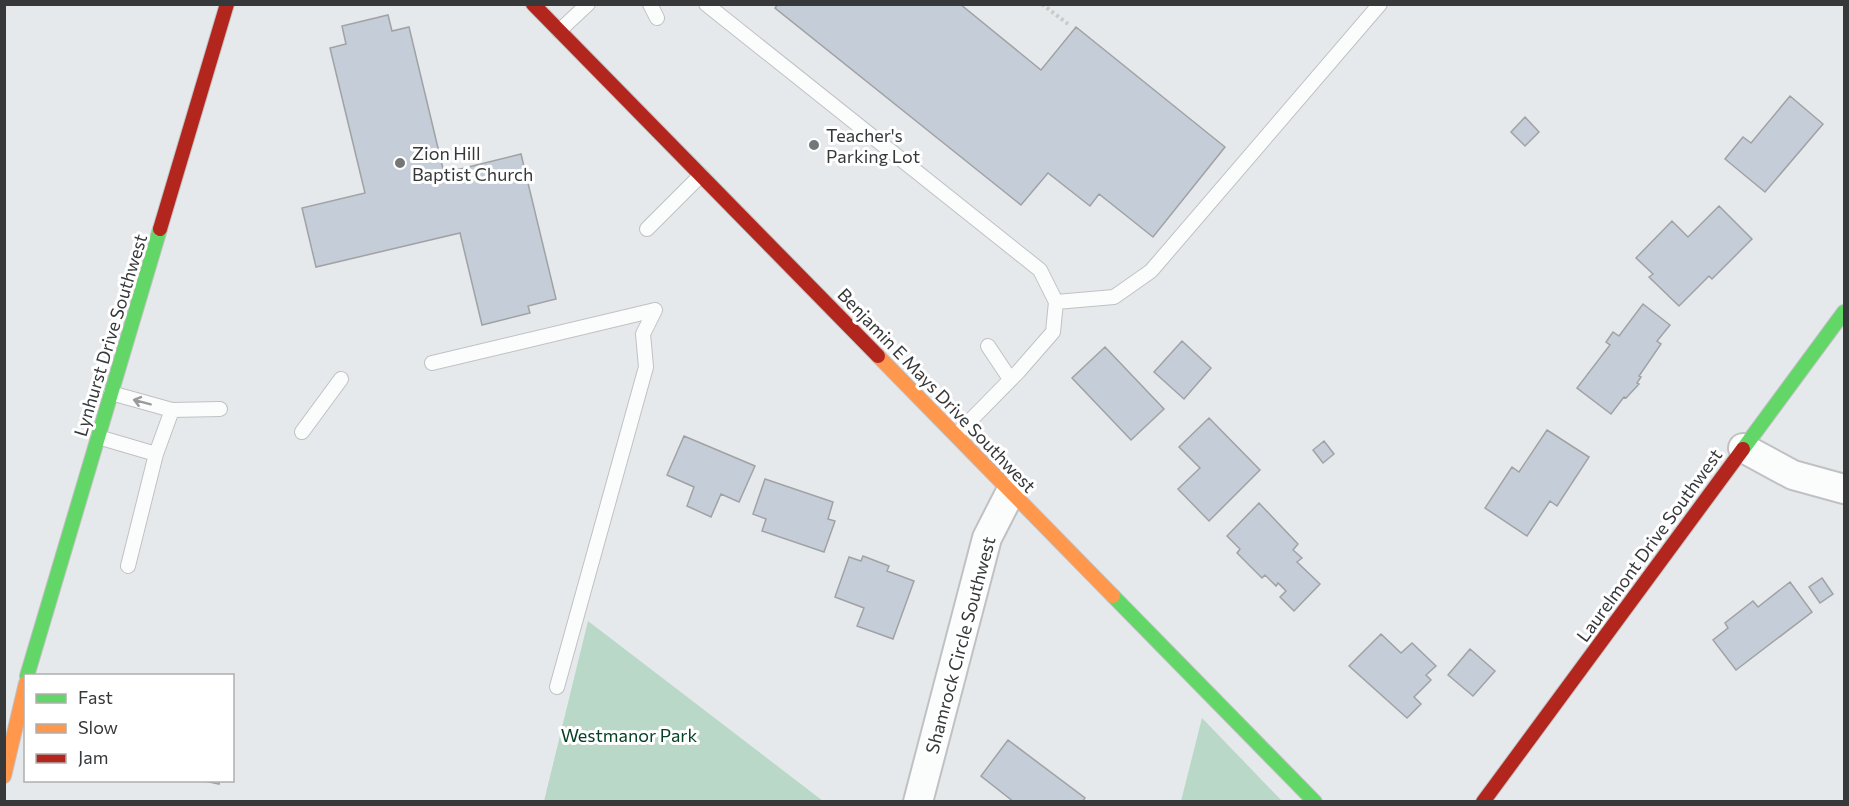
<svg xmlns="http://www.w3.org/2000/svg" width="1849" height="806" font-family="Commissioner,sans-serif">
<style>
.green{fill:#b9d8c8}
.building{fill:#c5cdd9;stroke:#a0a2a4;stroke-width:1.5}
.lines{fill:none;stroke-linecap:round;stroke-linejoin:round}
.lane-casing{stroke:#c0c1c3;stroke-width:16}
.street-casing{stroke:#c0c1c3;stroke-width:32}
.fast-casing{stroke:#c0c1c3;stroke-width:16}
.slow-casing{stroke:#c0c1c3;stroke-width:16}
.jam-casing{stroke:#c0c1c3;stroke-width:16}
.path{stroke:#c9caca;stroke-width:4;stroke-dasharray:3 3;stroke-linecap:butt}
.lane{stroke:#fbfcfc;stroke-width:14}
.street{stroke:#fbfcfc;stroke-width:28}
.fast{stroke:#63d668;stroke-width:14}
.slow{stroke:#ff974d;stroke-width:14}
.jam{stroke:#b3261e;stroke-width:14}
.oneway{stroke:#999a9b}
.poi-dot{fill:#747678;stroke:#fff;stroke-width:2}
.labels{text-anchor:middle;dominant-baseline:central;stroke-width:6;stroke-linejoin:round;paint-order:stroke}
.poi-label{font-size:18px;fill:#37383a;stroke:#fff;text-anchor:start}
.street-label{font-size:18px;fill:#37383a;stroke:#fff}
.park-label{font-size:18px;fill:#054027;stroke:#fff}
</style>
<rect width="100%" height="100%" fill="#e6e9ec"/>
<path class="green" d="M588,621l235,180h-279z
M1202,718l80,83h-101z"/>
<path class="building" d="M778,4h182l81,66 35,-43 149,120 -72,90 -54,-43 -9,12 -42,-33 -27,32 -246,-197z
M388,15l4,16 17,-4 35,146 77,-19 35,145 -28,7 2,7 -48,12 -22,-92 -144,34 -14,-59 63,-15 -35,-145 16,-4 -4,-18z
M1790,96l33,28 -58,68 -40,-33 18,-22 8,6z
M1525,117l14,15 -14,14 -14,-14z
M1719,206l33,33 -40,40 -3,-3 -30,30 -30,-29 4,-3 -17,-16 36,-37 16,16z
M1643,304l27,21 -13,16 4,3 -22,32 2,1 -4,6 2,1 -13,14 -2,-1 -13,17 -34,-26 33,-43 -4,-3 7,-10 6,4z
M1182,341l29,27 -27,31 -30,-27z
M1105,347l59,62 -33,31 -59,-62z
M1209,418l51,52 -51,51 -31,-32 22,-21 -21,-21z
M1547,430l42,27 -32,49 -7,-5 -23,35 -42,-28 27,-41 7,5z
M684,436l71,30 -16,36 -18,-8 -10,23 -24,-11 7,-19 -27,-12z
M1324,441l10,13 -11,9 -10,-13z
M765,479l68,23 -5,17 7,2 -11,31 -62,-21 4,-12 -13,-5z
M1259,503l39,41 -5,6 9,8 -5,4 23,22 -26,27 -14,-14 6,-6 -8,-8 -2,3 -11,-11 -3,3 -25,-25 3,-4 -13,-13z
M863,556l26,10 -2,5 27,10 -21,58 -36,-13 7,-18 -29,-11 14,-40 12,4z
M1822,578l11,16 -13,9 -11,-16z
M1790,582l22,30 -76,58 -23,-30 15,-12 -3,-5 28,-22 5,6z
M1381,634l20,19 11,-10 24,23 -10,9 5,5 -17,17 7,7 -14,14 -58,-52z
M1470,649l25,22 -22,25 -25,-21z
M1008,740l77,58 -3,4h-68l-33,-26z
M200,780h20l-1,4z"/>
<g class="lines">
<g class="lane-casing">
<path id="lane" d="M650,4l7,14
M706,4l334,266 16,32 -3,30 -34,39 -63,64
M559,31l29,-27
M647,229l54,-54
M1056,302l58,-5 37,-26 229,-267
M988,346l22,33
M432,363l223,-53
M111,393l61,17
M302,432l39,-53
M98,437l58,17
M128,566l28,-112 16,-44 48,-1
M557,687l89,-320 -3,-33 12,-24"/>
</g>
<g class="street-casing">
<path id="street" d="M1743,448l50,27 51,14
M918,802l69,-264 24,-47"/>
</g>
<g class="fast-casing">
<path id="fast" d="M1743,449l101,-137
M1113,596l202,206
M27,676l133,-447"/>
</g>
<g class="slow-casing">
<path id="slow" d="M878,356l235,240
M4,776l22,-93"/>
</g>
<g class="jam-casing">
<path id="jam" d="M533,4l345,352
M160,229l67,-225
M1483,802l260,-353"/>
</g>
<path class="path" d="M1042,4l26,20"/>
<use href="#lane" class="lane"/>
<use href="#street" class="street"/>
<use href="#fast" class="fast"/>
<use href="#slow" class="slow"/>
<use href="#jam" class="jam"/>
</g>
<defs><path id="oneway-shaft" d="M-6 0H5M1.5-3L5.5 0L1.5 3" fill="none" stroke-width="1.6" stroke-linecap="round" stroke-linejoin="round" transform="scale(1.5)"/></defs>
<use class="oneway" href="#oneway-shaft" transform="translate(142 402) rotate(-165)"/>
<g class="poi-dot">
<circle cx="814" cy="145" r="6"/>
<circle cx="400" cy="163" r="6"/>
</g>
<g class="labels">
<g class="poi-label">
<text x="826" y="135">Teacher's<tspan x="826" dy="21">Parking Lot</tspan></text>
<text x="412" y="153">Zion Hill<tspan x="412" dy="21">Baptist Church</tspan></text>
</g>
<g class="street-label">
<text transform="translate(110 335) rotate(-73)">Lynhurst Drive Southwest</text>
<text transform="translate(937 390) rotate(46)">Benjamin E Mays Drive Southwest</text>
<text transform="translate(1649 545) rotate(-54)">Laurelmont Drive Southwest</text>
<text transform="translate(960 645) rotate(-75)">Shamrock Circle Southwest</text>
</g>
<g class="park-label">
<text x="629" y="735">Westmanor Park</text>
</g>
</g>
<rect width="1849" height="806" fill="none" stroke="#37383a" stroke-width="12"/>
<rect x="24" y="674" width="210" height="108" fill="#ffffff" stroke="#afafb0" stroke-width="1.5"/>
<rect x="36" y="694" width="30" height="9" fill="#63d668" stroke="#afafb0" stroke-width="1.5"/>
<text x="78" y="704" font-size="18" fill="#37383a">Fast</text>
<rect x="36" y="724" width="30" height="9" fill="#ff974d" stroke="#afafb0" stroke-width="1.5"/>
<text x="78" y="734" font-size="18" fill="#37383a">Slow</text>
<rect x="36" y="754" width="30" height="9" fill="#b3261e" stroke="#afafb0" stroke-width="1.5"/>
<text x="78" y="764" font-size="18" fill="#37383a">Jam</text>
</svg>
